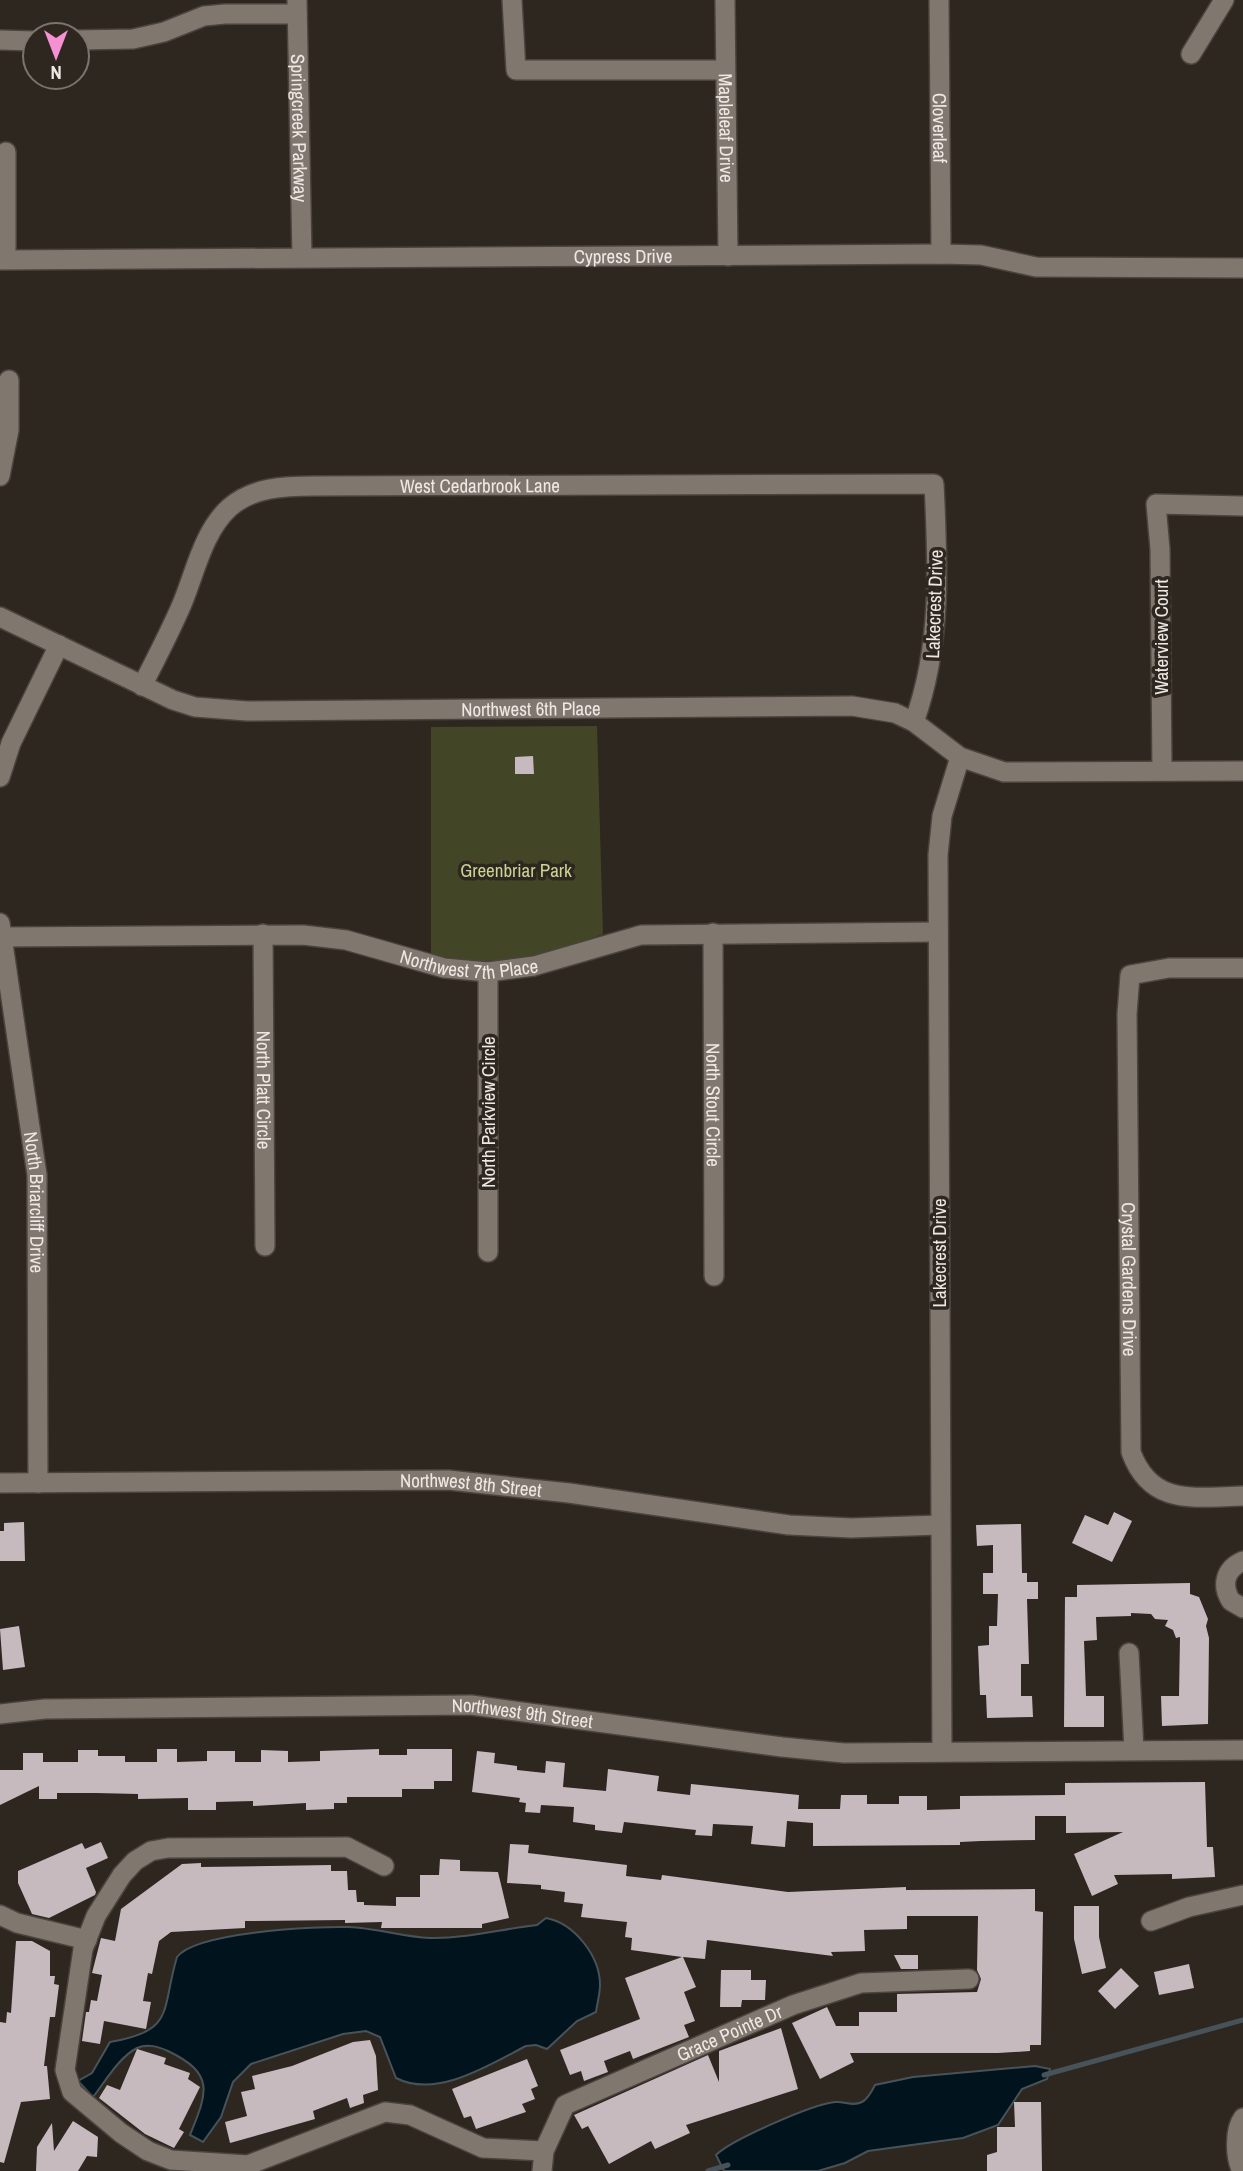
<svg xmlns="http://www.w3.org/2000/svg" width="1243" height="2171" font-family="'Archivo Narrow',sans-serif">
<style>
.green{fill:#424627}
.water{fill:#01131d;stroke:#485359;stroke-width:2}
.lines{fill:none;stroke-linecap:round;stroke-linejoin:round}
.stream{stroke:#485359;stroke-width:5}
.building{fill:#c6babf}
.minor-casing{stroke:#4a433e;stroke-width:22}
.minor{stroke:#80776f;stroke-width:19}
.labels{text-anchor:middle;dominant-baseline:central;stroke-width:7;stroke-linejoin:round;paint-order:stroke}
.street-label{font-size:19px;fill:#eee8e4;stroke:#2e2720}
.park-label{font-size:19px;fill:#cbd492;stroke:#2e2720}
</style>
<rect width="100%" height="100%" fill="#2e2720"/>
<path class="green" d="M597,726l6,208c-56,22 -112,36 -172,20v-227z"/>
<path class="water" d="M546,1918c28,5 54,38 54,67 0,9 -3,19 -4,27l-19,9 -30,28 -11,-4 -10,1c-37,19 -89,53 -130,32l-16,-41 -14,-6 -23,3 -92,30 -18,18 -12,35 -18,25 -13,-7c17,-42 26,-61 -22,-84 -9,-4 -20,-8 -31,-3 -18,9 -32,34 -44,49l-15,-16 14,-8 18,-31c66,-11 51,-32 67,-85 19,-25 140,-31 172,-30 27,1 54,10 81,11 35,1 71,-9 107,-13z
M1035,2066l15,3 -3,10 -25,10 -24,36 -35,13 -95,13 -23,12 -27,8h-94l-8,-16c15,-15 97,-51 119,-53 10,-1 17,5 27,0 6,-3 10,-11 13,-17l38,-8z"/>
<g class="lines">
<path class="stream" d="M1044,2075l199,-55
M708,2171l20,-6"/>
</g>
<path class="building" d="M533,756l1,18h-19v-17z
M1114,1512l18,9 -20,41 -40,-19 13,-28 23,10z
M24,1522l1,39h-25v-30h4v-8z
M1021,1524l1,49h5v9h11v17h-11l2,65h-8v32h11l1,21 -46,1 -1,-23h-6l-2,-49 11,-1v-19h8l1,-32h-15v-21h10v-28l-16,1 -1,-21z
M1190,1583v11l9,3 9,22 -2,7 3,12 -1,86 -46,2 -1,-30h18l1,-59 -4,1 -3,-8 -8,-4 3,-6 -13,-1 -4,-5 -20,-1v3l-35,1 1,23 -13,1 2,55h18v31h-40l1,-130h12v-12z
M19,1626l6,41 -22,3 -3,-41z
M157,1749h20v13l30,-1v-10h28v11h26v-12l27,1v11l32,-1v-10l59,-2v6h28v-6h45v32h-18v8h-32v8h-55v6h-13v6l-28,1v-7l-53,3v-5l-37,1v8h-28v-12l-50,1v-5l-42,-1h-39v6h-18v-13l-39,19v-35h23v-17h20v9h35v-12h20v6h27v6h32z
M477,1751l18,2 -1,10 23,3v4l28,3 1,-12 19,2 -2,24 43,4 2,-22 51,7 -2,15 33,4 1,-11 108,11 -1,14h42l1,-14h26v9h32v-8h28v14l33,-1v-13l105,-1v-12l140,-1 2,65h6l2,30 -43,2v-5l-58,1 4,9 -26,12 -18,-42 49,-22 -57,1v-17h-31v24l-54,1 -21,1v3l-147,1v-23l-26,-2 -2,26 -34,-3 2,-18 -40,-2 -1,12 -17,-1 1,-5 -72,-8 -2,11 -27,-3v-5l-22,-3 1,-15 -33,-2 -1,8 -15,-1 1,-9 -7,-1 1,-4 -48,-6z
M101,1842l7,16 -22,10 10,24 -1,3 -46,23 -17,-4 -14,-31v-12l64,-28 3,6z
M510,1844l19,1 -1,8 99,12 -1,11 35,4 1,-5 126,17 118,-5v3l129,-1v22l8,1 -2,133h-11v6l-32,2h-148l4,9 -34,17 -28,-56 35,-16 9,19h23v-14h38v-18l80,-2 4,-13 -4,-9 1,-54h-71v13l-43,1 1,21 -34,1 2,4 -126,-16 -2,19 -22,-2 13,30 -12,5 11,29 -11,4 5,12 -56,22 -3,-8 -26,10 4,11 -24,9 -3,-10 -11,4 -10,-25 80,-31 -15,-41 57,-21 -51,-7 1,-12 -7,-1 2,-15 -46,-5 2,-13 -19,-2 1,-10 -24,-3v-4l-34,-2z
M440,1859l20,1v11l38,1 11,46 -27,6v4h-101l1,-6 -37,1v-3l-100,1v7l-74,4 -12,9 -7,33 -4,-1 -5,28 8,1 -5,27 -42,-8 -4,23 -18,-3 4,-29h3l2,-12 6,1 5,-26 -10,-2 9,-35 14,3 6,-32 61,-45 19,-1v4l130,-2v6h16l1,19h8l1,12h7v3l32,1v-9h24v-22h19z
M1074,1906h25v31l7,31 -24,6 -8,-35z
M16,1941h16l18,10v25h5l-1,8 5,1 -4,32h-5l-6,49h3l3,33 -29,3 -17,61 -4,-1v-140l6,1 1,-11 4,1z
M894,1955h24v14h-17z
M1189,1964l5,24 -35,7 -5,-23z
M1121,1968l18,18 -24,23 -17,-18z
M721,1970h30v10h15l-1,20h-23l-1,7h-21z
M781,2028l17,61 -112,36 4,8 -35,16 -4,-8 -42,23 -21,-38 -6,3 -8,-14 134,-60 11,27v-31z
M370,2040l6,16 2,34 -15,5 1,8 -14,5 -3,-10 -34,13 2,8 -85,24 -5,-21 22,-6 -6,-24 14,-3 -3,-13 40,-10 61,-24z
M137,2049l29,9 -2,6 26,9 -2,6 12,8 -21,42 5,3 -10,16 -29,-14 -46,-36 8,-13 13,5z
M527,2059l11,27 -7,3 4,10 -13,5 4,8 -50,17 -5,-13 -7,2 -12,-29z
M1014,2102h27l1,69h-55v-16l10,-3v-25h18z
M73,2121l25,16 -1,20 -10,-1 -9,15h-42l1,-24 15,-24 2,28z"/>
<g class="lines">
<g class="minor-casing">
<g id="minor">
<path id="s1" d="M297,0l5,257"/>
<path d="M512,0l4,70h209"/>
<path id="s2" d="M725,0l3,256"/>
<path id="s3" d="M939,0l2,254"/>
<path d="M0,40l35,1"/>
<path d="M77,40l56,-1 31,-7 40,-16 21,-2h72"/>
<path d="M1191,54l33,-54"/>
<path d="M6,152v107"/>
<path id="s4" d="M0,260l941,-6 40,1 55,12 207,1"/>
<path d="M0,476l9,-46v-50"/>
<path id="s5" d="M0,617l173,83 22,7 52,4 605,-5 43,7 19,9 46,35 44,15 239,-1"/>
<path id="s6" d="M142,686c14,-27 28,-54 40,-82 13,-31 21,-72 47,-96 23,-21 56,-22 86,-22l619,-2c4,79 8,162 -20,238"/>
<path d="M1162,771l-2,-222 -4,-45 87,2"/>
<path d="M0,777l11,-34 48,-98"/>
<path id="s7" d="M0,923l37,252 1,308"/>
<path id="s8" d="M713,933l1,343"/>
<path id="s9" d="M263,934l2,312"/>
<path id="s10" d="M1,937l302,-2 43,5 98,28 44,4 46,-6 107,-31 297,-3"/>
<path id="s11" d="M1243,968h-74l-39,7 -3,39 4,438c20,55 64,45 112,44"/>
<path d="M488,972v280"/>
<path id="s12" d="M0,1483l448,-3 121,13 220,32 62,3 89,-3"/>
<path d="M1243,1561c-18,8 -22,24 -12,40l12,7"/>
<path d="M1129,1653l5,97"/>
<path id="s13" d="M0,1714l45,-5 426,-4 311,42 62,6 399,-3"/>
<path d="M942,1752l-4,-897 4,-39 18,-59"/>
<path d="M384,1866l-37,-19 -179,1 -17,3 -16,10 -13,14 -26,41 -13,33 -18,121 7,22 49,41 27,18 23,9 77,5 137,-53 25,3 73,33 61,3"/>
<path d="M0,1915l17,8 70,17"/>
<path d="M1151,1921l38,-14 54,-12"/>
<path id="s14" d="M542,2171l2,-20 21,-46 228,-100 68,-22 108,-4"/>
<path d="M1242,2171c-7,-13 -8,-41 1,-53"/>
</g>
</g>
<use href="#minor" class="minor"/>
</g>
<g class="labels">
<g class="street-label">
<text stroke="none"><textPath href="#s3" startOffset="128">Cloverleaf</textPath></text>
<text stroke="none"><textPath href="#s2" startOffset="128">Mapleleaf Drive</textPath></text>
<text stroke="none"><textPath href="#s1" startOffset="128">Springcreek Parkway</textPath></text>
<text stroke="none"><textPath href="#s4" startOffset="623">Cypress Drive</textPath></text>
<text stroke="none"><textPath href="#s6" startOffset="455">West Cedarbrook Lane</textPath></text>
<text transform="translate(934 604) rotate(-88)">Lakecrest Drive</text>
<text transform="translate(1161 637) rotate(-90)">Waterview Court</text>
<text stroke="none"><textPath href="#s5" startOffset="551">Northwest 6th Place</textPath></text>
<text stroke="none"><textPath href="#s10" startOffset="472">Northwest 7th Place</textPath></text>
<text stroke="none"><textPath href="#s9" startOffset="156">North Platt Circle</textPath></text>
<text stroke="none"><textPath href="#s8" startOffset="172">North Stout Circle</textPath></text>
<text transform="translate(488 1112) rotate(-90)">North Parkview Circle</text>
<text stroke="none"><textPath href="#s7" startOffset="282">North Briarcliff Drive</textPath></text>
<text transform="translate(939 1253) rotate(-90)">Lakecrest Drive</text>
<text stroke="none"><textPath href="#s11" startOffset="418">Crystal Gardens Drive</textPath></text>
<text stroke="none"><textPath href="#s12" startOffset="471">Northwest 8th Street</textPath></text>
<text stroke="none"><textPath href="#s13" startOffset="523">Northwest 9th Street</textPath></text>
<text stroke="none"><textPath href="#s14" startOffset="250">Grace Pointe Dr</textPath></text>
</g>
<g class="park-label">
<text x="516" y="870">Greenbriar Park</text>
</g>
</g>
<g transform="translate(56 56) rotate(180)"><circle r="33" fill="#2e2720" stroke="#7b746e" stroke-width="2"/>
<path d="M0-5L12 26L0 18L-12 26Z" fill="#f591d3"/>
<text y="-10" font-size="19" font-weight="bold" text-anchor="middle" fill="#eee8e4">N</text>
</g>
</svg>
